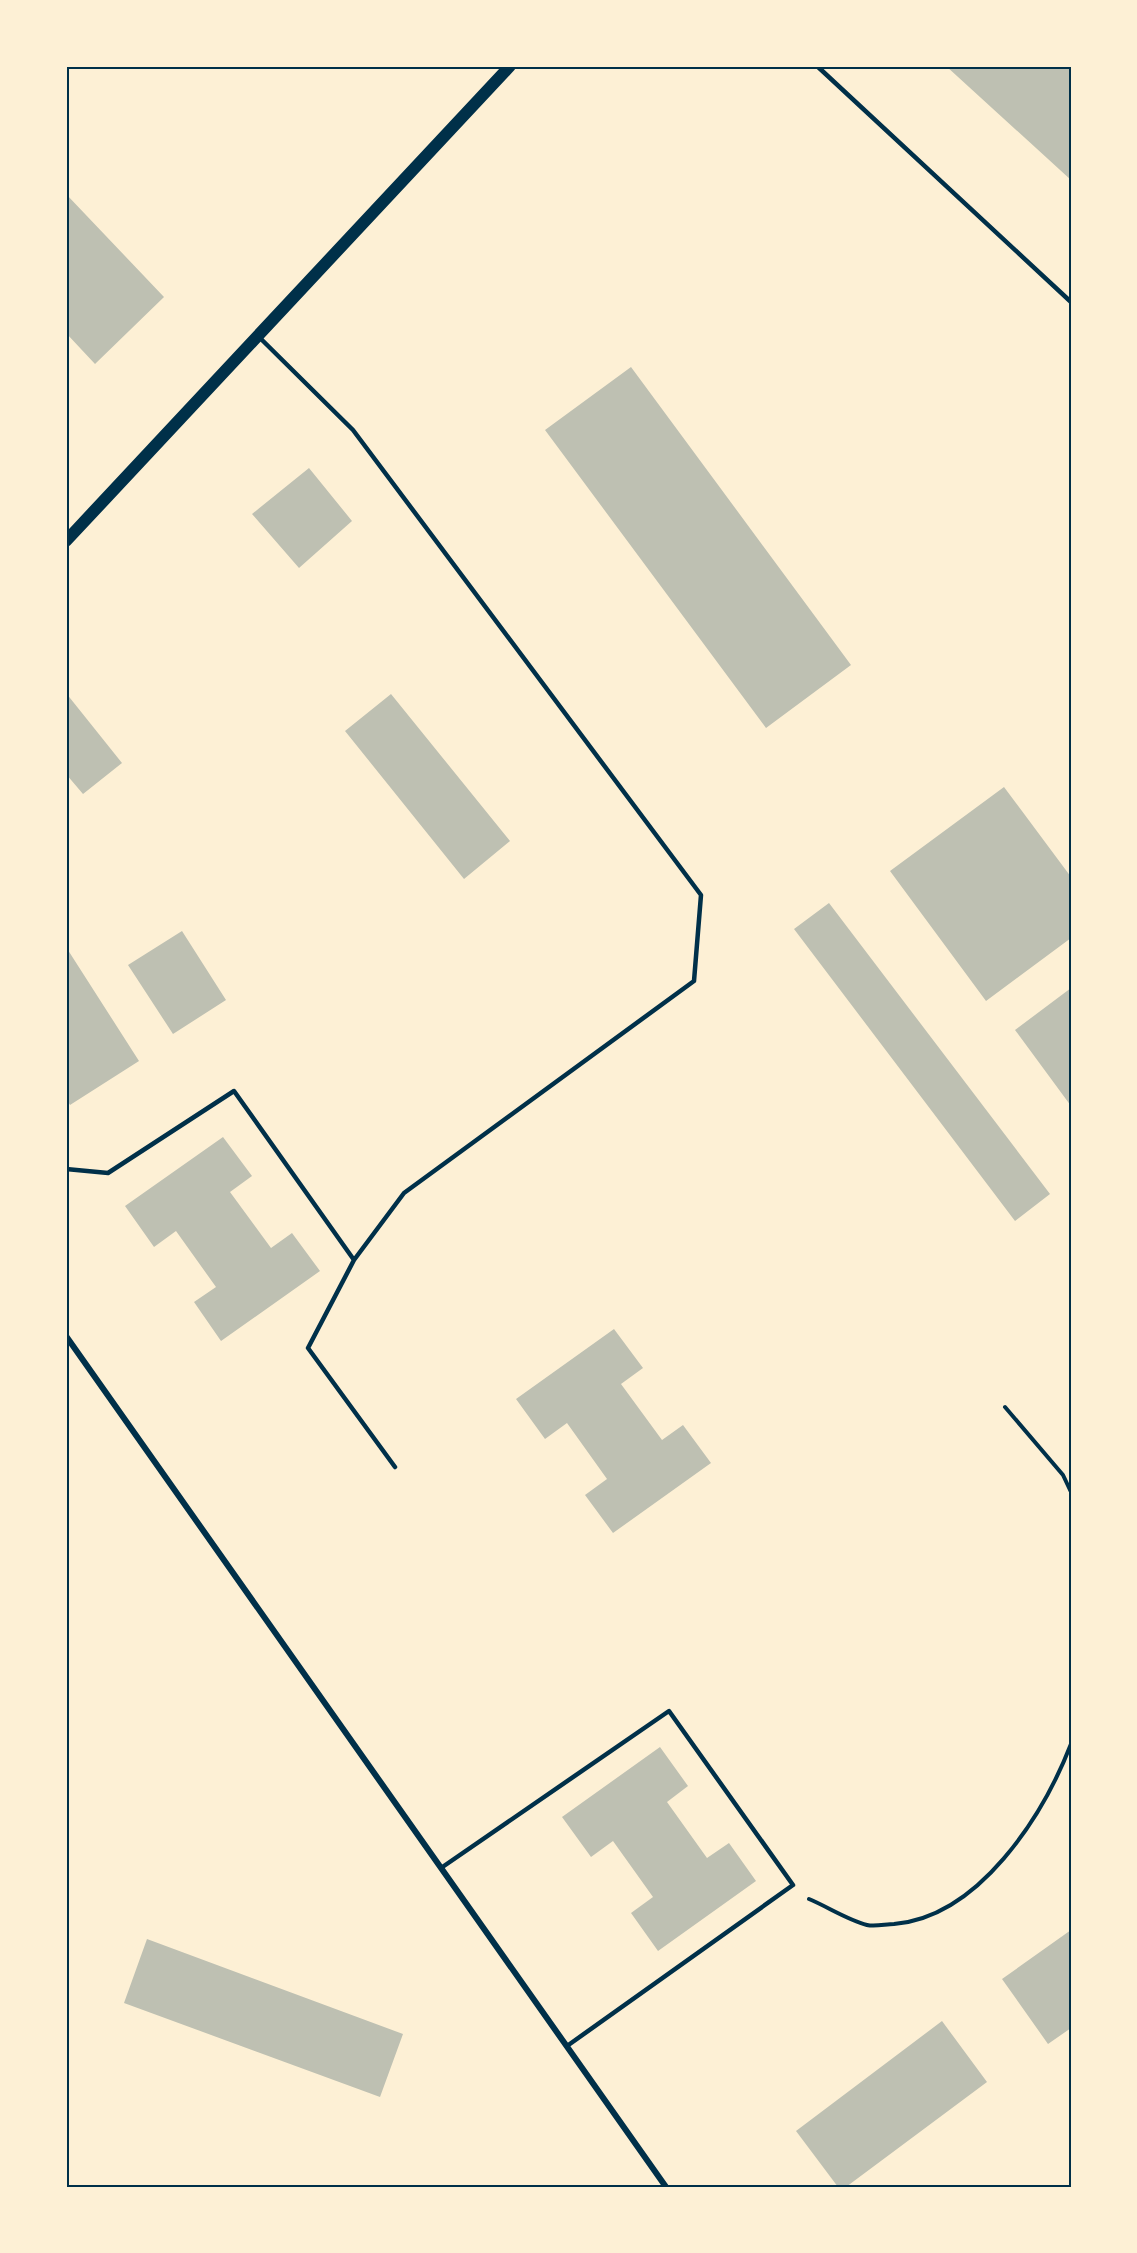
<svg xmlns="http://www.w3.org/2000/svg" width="1137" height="2253" font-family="'PT Sans Narrow',sans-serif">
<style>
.building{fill:#bec0b2}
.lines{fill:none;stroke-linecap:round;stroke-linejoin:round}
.path{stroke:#003049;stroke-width:4}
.service{stroke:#003049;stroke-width:4.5}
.minor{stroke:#003049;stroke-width:6}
.secondary{stroke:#003049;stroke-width:12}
.neatline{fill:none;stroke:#003049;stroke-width:2}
</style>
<rect width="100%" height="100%" fill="#fdf0d5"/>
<path class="building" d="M946,66h125v114z
M66,194l98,103 -69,67 -29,-31z
M631,367l220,298 -85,63 -221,-298z
M309,468l43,53 -53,47 -47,-54z
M66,693l56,70 -39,31 -17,-20z
M391,694l119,147 -46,38 -119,-148z
M1004,787l67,90v61l-85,63 -96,-130z
M829,903l221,291 -35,27 -221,-292z
M182,931l44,69 -53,34 -45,-69z
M66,947l73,114 -69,44 -4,-7z
M1071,988v118l-56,-76z
M223,1137l29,39 -22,16 41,56 21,-15 28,38 -99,70 -27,-39 22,-15 -40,-56 -22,16 -29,-41z
M614,1329l29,39 -22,16 41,56 21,-15 28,38 -98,70 -28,-38 22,-16 -40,-56 -22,16 -29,-40z
M660,1747l28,39 -21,16 40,56 22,-15 27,38 -98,70 -27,-38 22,-16 -40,-56 -22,16 -29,-40z
M1071,1930v98l-23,16 -46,-65z
M147,1939l256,95 -23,63 -256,-94z
M942,2021l45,61 -141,105h-8l-42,-56z"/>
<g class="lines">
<path class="path" d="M1005,1407l58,68 8,17
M809,1899c19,8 39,21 58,26 8,2 19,-1 27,-1 85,-7 149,-108 177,-180"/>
<path class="service" d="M817,66l254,236
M259,337l94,93 348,465 -7,86 -290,212 -50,67
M66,1169l42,4 126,-82 120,169 -46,88 87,119
M441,1868l228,-157 124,174 -226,161"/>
<path class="minor" d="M66,1336l600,851"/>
<path class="secondary" d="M66,541l444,-475"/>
</g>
<rect width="1137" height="2253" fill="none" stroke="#fdf0d5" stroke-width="135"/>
<rect x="68" y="68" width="1002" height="2118" class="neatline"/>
</svg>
